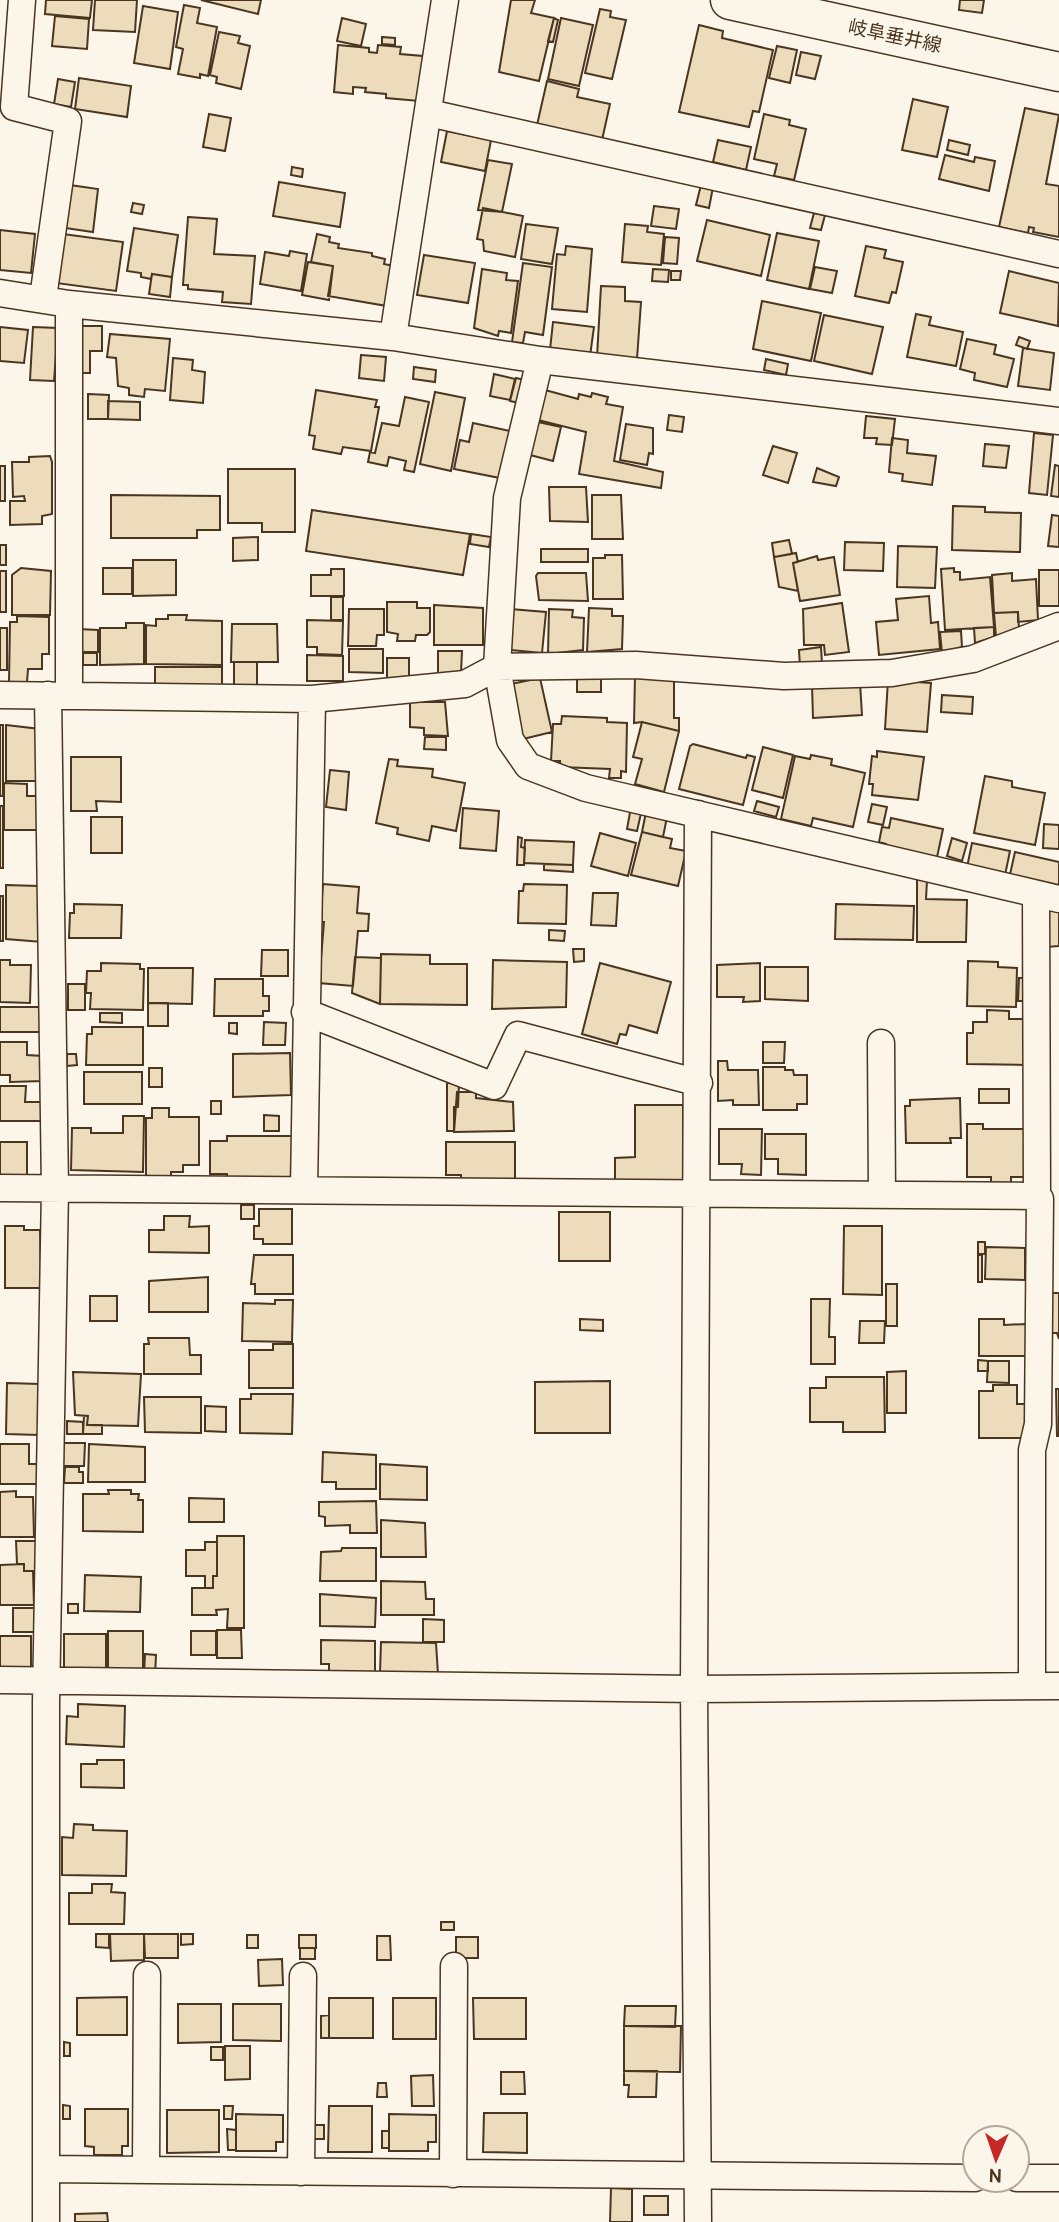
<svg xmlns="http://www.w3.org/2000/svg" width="1059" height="2222" font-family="Cabin,'Noto Sans JP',sans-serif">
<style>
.building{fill:#ecdcbc;stroke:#4a3520;stroke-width:2}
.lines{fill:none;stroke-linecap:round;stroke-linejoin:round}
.minor-casing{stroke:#4a3520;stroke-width:29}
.primary-casing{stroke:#4a3520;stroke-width:41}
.minor{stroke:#fbf6e9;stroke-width:26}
.primary{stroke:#fbf6e9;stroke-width:38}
.labels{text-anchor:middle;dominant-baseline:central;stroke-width:5;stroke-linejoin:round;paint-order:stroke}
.street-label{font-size:19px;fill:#4a3520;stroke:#fbf6e9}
</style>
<rect width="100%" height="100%" fill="#fbf6e9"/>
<path class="building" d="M46,0h46l-2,18 -45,-4z
M95,0h42l-2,32 -42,-2z
M201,0h60l-3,14z
M511,0h24l-4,13 23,5 -15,63 -40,-9z
M960,0h24l-2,13 -23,-3z
M184,5l16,3 -3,15 20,4 -9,49 -8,-2v4l-22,-4 5,-25 -7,-2z
M143,6l35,6 -8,57 -36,-6z
M600,9l11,2 -1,6 16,3 -14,59 -27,-6z
M55,16l34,3 -2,30 -35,-3z
M342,18l24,6 -5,22 -24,-5z
M554,18l4,2 -5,22 -5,-1z
M561,18l32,7 -14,61 -31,-7z
M699,25l24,6 -1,7 51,12 -14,62 -6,-1 -4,16 -70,-15z
M219,32l21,4 -2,7 12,3 -9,43 -25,-6 1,-6 -7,-2z
M382,37l13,1v7l-13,-1z
M338,45l31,3v4l8,1 1,-8 23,2 -1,7 23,2 -4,45 -33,-3v-4l-21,-2 1,-4 -13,-1v7l-19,-2z
M777,46l20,4 -7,33 -21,-5z
M801,52l20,4 -6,23 -19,-4z
M79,78l52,8 -4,31 -52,-8z
M58,79l17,3 -4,25 -17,-3z
M547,81l32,8 -2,8 33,7 -8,36 -65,-15z
M913,99l35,8 -11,50 -35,-7z
M1025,108l34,7 -13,69 13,2v51l-26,-5 1,-4 -5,-1 -1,6 -29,-6z
M209,114l22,4 -6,33 -22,-4z
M764,114l26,6 -1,5 17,4 -12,51 -20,-4 3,-12 -23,-5z
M447,131l44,9 -6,31 -44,-9z
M718,140l33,7 -5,23 -33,-8z
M949,140l21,5 -2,10 -21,-5z
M945,155l29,7 1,-5 20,4 -6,30 -50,-12z
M488,160l24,4 -10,48 -24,-2z
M292,167l11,2 -1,8 -11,-2z
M279,182l66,11 -5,34 -67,-11z
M70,185l28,4 -5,43 -28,-4z
M701,185l12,2 -4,21 -13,-3z
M133,203l11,2 -2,9 -11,-2z
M654,206l25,3 -3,20 -25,-3z
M483,208l40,8 -8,41 -31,-6 -1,-11 -6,-1z
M814,213l11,2 -4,15 -11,-2z
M188,217l29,2 -3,35 41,2 -4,48 -29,-2 1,-10 -35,-3v-4h-5z
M707,220l63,15 -9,41 -64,-15z
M526,224l32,4 -6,36 -31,-5z
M625,224l23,2 -1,6 17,2 -3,31 -39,-3z
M134,228l44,7 -6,42 -20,-3 -1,5 -10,-2v-4l-14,-2z
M0,230l35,4 -4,39 -31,-3z
M777,233l42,8 -10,48 -42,-9z
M63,234l60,8 -7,49 -60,-8z
M317,234l13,3 -1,5 10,2 -1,4 34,5v3l13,3 -1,5 10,2 -7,40 -59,-10 5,-30 -22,-4z
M665,237l14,1 -2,26 -14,-1z
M566,246l26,3 -5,63 -35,-3 5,-55 8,1z
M866,246l20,4 -2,8 19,4 -7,31 -4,-1 -3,11 -34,-7z
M290,251l17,3 -6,37 -41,-7 5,-32 24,4z
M424,255l51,8 -7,40 -51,-8z
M308,262l25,4 -4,34 -27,-5z
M523,263l29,4 -9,68 -18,-3 -2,11 -11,-1z
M815,267l22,4 -5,22 -22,-4z
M482,269l25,4 -1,7 12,1 -7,52 -12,-2 -1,5 -24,-8z
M653,269l16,1 -1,12 -16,-1z
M671,271h10l-1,9h-9z
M1009,271l50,12 -1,43 -58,-13z
M152,274l20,3 -2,20 -21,-3z
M601,286l24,1v14l16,1 -4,57 -40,-2z
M762,301l59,12 -10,48 -58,-12z
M916,314l15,3 -2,8 34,7 -7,34 -49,-9z
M824,315l59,12 -11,47 -58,-13z
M553,322l41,5 -4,29 -40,-6z
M78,326h24v25h-12v22h-12z
M0,327l28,3 -4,33 -24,-2z
M33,327l25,1 -4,53 -24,-1z
M110,334l60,5 -5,52 -20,-2 -1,8 -15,-2v-7l-11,-2 -2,-28 -9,-1z
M1019,337l11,4 -3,8 -11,-4z
M967,339l29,6 -2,9 20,5 -7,28 -33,-7 1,-7 -15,-4z
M1023,348l31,5 -4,37 -32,-4z
M361,355l25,2 -2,24 -25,-3z
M173,358l20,2 -1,10 13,2 -2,31 -33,-3z
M766,359l22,5 -2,11 -22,-5z
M414,367l22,3 -1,12 -22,-3z
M494,374l21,5 -5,21 -20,-4z
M516,378l9,2 -6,23 -9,-2z
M316,390l61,10 -2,7h4l-8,44 -28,-4 -2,7 -28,-5 2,-13 -6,-1z
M545,390l33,9 1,-5 12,3 1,-4 16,4 -2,7 17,3 -9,54 49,11 -2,16 -82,-14 7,-42 -48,-12z
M435,392l30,6 -14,73 -31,-7z
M88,394l21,1 -1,24h-20z
M405,397l24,5 -15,70 -10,-2 2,-9 -17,-4 -2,9 -19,-4 2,-10 5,1 7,-30 17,3z
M108,401l32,1v18l-32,-1z
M669,415l15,2 -2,15 -15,-2z
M866,416l29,3 -3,26 -16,-1 1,-6h-13z
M538,422l23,5 -8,34 -23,-6z
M473,423l37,8 -10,47 -46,-9 6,-29 9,2z
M626,424l27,4v26l-4,-1 -2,12 -27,-5z
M1034,433l19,2 -6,60 -18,-2z
M892,438l16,2 -1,13 29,3 -4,29 -30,-4 1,-7 -14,-2z
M985,444l24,2 -3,22 -23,-2z
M773,446l24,7 -9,30 -25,-8z
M50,456l2,6v52l-10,2v8l-32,1v-24h15l-1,-5 -11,1 -1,-35h17v-5z
M1055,465l4,1v31l-8,-1z
M0,466h5v35h-5z
M817,468l22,9 -3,9 -23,-4z
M228,469h67v63h-33v-9h-34z
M549,487h37l2,35 -38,-1z
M111,495l109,1v34h-23v8h-86z
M592,495h29l2,44h-31z
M953,506l32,1v5l36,1 -1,39 -68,-2z
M312,510l158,24 -7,41 -157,-24z
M1052,515l7,1v31l-11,-1z
M471,534l20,3 -2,10 -19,-3z
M258,537v23l-25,1v-23z
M789,540l3,14 -18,3 -2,-14z
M845,542l39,1 -1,28 -39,-1z
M0,545h6v20h-6z
M898,546l39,1 -2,41 -38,-1z
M541,549h47v13h-47z
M796,553l2,9 -5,1 5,28 -19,-4 -5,-30z
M605,555h17l1,44h-30v-41h12z
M817,556l1,4 16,-3 6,38 -40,6 -7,-38z
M133,560h43v35l-43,1z
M21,568l30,3 -1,44h-38v-40z
M103,568h29v26h-29z
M954,568v4h6v8l30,-3 4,50 -49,3 -4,-61z
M331,569h13v27h-33v-21h20z
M1039,570h20v36h-20z
M0,571h6v41h-6z
M538,573h48l2,28 -49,-1 -3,-24z
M1012,573v8l24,-2 2,41 -20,2v-10l-24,1 -2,-38z
M929,596l2,27 7,-1 2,27 -61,6 -3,-33 22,-2 -2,-21z
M331,597h12v23h-12z
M387,602h30v6h13v24l-3,3h-11l-1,6h-18l1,-7 -11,-2z
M842,603l7,49 -24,3 -1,-10h-20l-1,-36z
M434,605l49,3v37h-49z
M589,608l23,1v7h11l-1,33 -35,3z
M349,609h35v26h-7l-1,11h-28z
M510,609l36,3 -4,41 -31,-3z
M549,609l24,1 -1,7 12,1 -1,32 -35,4z
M1018,612l1,17 -23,8 -2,-24z
M168,615h19l-1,5 36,1v44l-76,-1v-39l10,1v-7h12z
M17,616l32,1v37h-7v15h-14l-1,13h-18l1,-60h7z
M307,620l36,1 -1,34 -25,-1v-7h-10z
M126,623h18v41l-44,1v-37h26z
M232,624h45l1,38h-47z
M994,627v10l-19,6 -1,-15z
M0,628h7v42h-7z
M78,629l20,1v22h-20z
M961,631l1,16 -20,6 -2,-21z
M821,647l1,17 -22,3 -1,-17z
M349,649h34v24l-34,-1z
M438,651h24l-1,22h-23z
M83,653h14v12h-14z
M307,655l36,1v25h-36z
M387,658h22v22h-22z
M234,662h23v26h-23z
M155,667h67v23h-67z
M601,674v18h-24v-17z
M635,676h39v42h5v13l-37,-9 -8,1z
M540,678l12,54 -29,7 -12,-55z
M888,680l43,3 -4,49 -42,-3z
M860,683l2,32 -49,3 -1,-32z
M942,695l31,2 -1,17 -31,-2z
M410,702h35l3,34 -24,-1v-7l-14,-1z
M562,716l45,2v4l20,1 -1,49 -5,-1v7h-12l1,-9 -50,-2v-6h-9l2,-37h8z
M642,722l37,9 -15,61 -29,-8 7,-25 -9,-2z
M0,725h3v71h-3z
M6,725l34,4 -1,52h-33z
M425,737h21v13l-22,-1z
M693,744l53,14 1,-3 8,2 -12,48 -64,-16 11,-43z
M763,747l30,8 -10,43 -31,-8z
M877,751l47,6 -6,43 -46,-5 1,-11h-4l3,-28 5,1z
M811,755l21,4 -1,6 34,8 -12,54 -40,-9 -2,8 -30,-7 14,-63 15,3z
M71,757h50v45l-25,-1 1,10h-26z
M389,759l9,1 -1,6 36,3 -1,8 33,6 -9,48 -24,-5 -3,15 -32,-7 1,-6 -22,-5z
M330,770l19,2 -3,38 -20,-3z
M985,776l27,5v6l33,6 -10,52 -61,-12z
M4,783l23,1v12h15v34h-38z
M757,801l22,6 -3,10 -22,-6z
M872,804l15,3 -4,18 -15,-3z
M0,806h3v62h-3z
M631,807l11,2 -5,22 -10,-2z
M463,808l36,3 -3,40 -36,-3z
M646,812l21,5 -4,20 -21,-5z
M91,817h31v36h-31z
M891,818l52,11 -7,33 -51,-11 1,-7 -7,-2 3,-15 7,1z
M1044,824l15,1v24l-16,-1z
M642,832l30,7 -2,9 16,3 -8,35 -47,-11z
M600,833l36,10 -8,33 -37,-10z
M518,837l4,1 -1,9 4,1 -1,17h-7z
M952,838l15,5 -5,18 -15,-5z
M525,840l49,2 -1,23 -49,-2z
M972,843l38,8 -6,29 -38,-8z
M1015,852l44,10v28l-50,-11z
M544,864l29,1v7l-29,-2z
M917,880h10l-1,19 41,1 -1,42h-49z
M323,884l36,3 -2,26 12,1 -1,17h-10l-5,55 -34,-3 5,-61h-4z
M524,884l43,1 -1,39 -48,-1 1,-32h4z
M6,885l32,1 4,56 -36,-3z
M593,893h25l-2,33 -25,-1z
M0,896h3v45h-3z
M74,904l48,1 -1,33h-52l1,-25h4z
M836,904l78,2 -1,34 -78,-1z
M1046,909h13v37l-13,1z
M549,930l16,1 -1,10 -15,-1z
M573,949h11v12l-10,1z
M262,950h26v26h-27z
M381,954l49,1v9h37v41l-87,-1z
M355,957l26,1 -1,46 -28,-11z
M0,960h10v5h21l-1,38 -30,-1z
M493,960l74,2 -1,45 -74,2z
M968,961l30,1v5l19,1 -1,39 -49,-1z
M101,963l39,1v5h4l-1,41 -53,-1 1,-16h-5l1,-22h14z
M600,963l71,19 -14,51 -28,-8 -3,10 -6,-1 -3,10 -35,-10z
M760,963v38l-17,1 1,-5h-27v-32z
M765,967h43v34l-43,-2z
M148,968h45l-1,36 -44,-1z
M1019,978h9v23h-10z
M215,979h48v17h6v15h-6v5h-49z
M68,984h17v26h-17z
M148,1003h20v23h-20z
M0,1007h42v25h-42z
M987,1010l22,1v8h17v46l-59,-1v-31h6v-11h14z
M100,1013h22v10l-22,-1z
M264,1022l22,1 -1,22h-22z
M229,1023h8v11l-8,-1z
M92,1027h51v38h-57l1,-31h5z
M0,1042h27v13l16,1v25l-33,1v-7h-10z
M763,1042h22l-1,21h-21z
M290,1053l1,42 -58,2v-43z
M67,1054h9l1,11 -10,1z
M718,1061h9l1,9h30l1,35h-26v-5l-15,1z
M763,1067h22v3h8l1,5h13v29h-10v6h-34z
M149,1068h13v19h-13z
M84,1072h58v32h-58z
M447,1083h12l-1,24h-4v24h-7z
M0,1086h26l-1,16h17v19h-42z
M979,1089h30v14h-30z
M457,1092h19v6l37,4 1,29 -60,1z
M960,1098l1,40h-11l1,5h-45l-1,-37h5v-6z
M211,1101h10v13h-10z
M635,1105h48l1,78h-69v-25l20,-1z
M152,1108h17v9h30v48h-16v7h-12v12l-25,1v-67h6z
M264,1115l15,1v15h-15z
M123,1116h21l-1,56 -72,-2 1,-42h19v5h32z
M967,1124h16v5h43v48h-15v6h-20v-6h-24z
M719,1129h43l-1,46 -20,-1 1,-10h-23z
M765,1134h41v41l-28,-1v-15h-13z
M227,1136h65l1,41h-66v-3h-17v-33h17z
M0,1142h27v40h-27z
M446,1142h69v39h-54v-6h-15z
M241,1205h13v14h-13z
M259,1209h33v35h-29v-5h-9v-13h5z
M559,1212h51v49h-51z
M164,1216h26l-1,11 20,-1v27l-60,-1v-22h15z
M5,1226h19v4h16l1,58h-36z
M844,1226h38v69l-39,-1z
M978,1242h7v12h-7z
M986,1247l39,1v32l-40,-1z
M254,1255h39v39h-38v-10h-4z
M978,1255h4v27h-4z
M208,1277v35h-59v-31z
M886,1284h11v42h-11z
M1051,1293h8v46l-2,-6h-6z
M90,1296h27v25h-27z
M811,1299h19l-1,38h6v27h-24z
M275,1300h18l-1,42 -50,-1 1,-38 32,1z
M580,1319l23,1v11l-23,-1z
M979,1319h25v6l22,-1v32h-47z
M860,1321h25l-1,22h-25z
M148,1338h41l1,17h11v19h-57v-30h5z
M273,1344h20v44h-44v-38h24z
M978,1360l10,1v10h-10z
M988,1361h21v22l-22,-1z
M906,1371v42h-19v-41z
M73,1372l68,2 -3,52 -51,-1 1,-9 -13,-1z
M826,1377h58l1,55h-42v-10h-33v-34h16z
M610,1381v52h-75v-51z
M7,1383l33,1 -1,51 -33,-1z
M993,1385h24v19h9v34h-47v-47h14z
M1056,1389h3v47h-2z
M251,1394h42l-1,40 -52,-1v-34h11z
M144,1397h57v36l-56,-1z
M205,1406l21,1v25l-21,-1z
M84,1416h4l-1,9h15v9h-19z
M67,1421l16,1v12h-16z
M63,1443h22l-1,23h-21z
M0,1444h29v20h11v20h-40z
M89,1444l56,3v35h-57z
M323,1452l53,3v34h-40v-7h-14z
M380,1464l47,3v33l-47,-1z
M65,1467h14v5h4v11h-19z
M108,1490h23v4h8l-1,6h5v32l-60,-1v-37h26z
M16,1491v6h17l1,40h-34v-45z
M189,1498l35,1v23h-35z
M376,1501l1,32h-27v-8l-25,1v-9l-6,-1v-14z
M381,1520l44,3 1,34h-45z
M217,1536h27v92h-17l1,-19 -12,1 1,5h-25v-27h21v-12h4z
M16,1541h22v30h-14v-7h-7z
M205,1542h12v34h-4v12h-8v-12h-19v-26h19z
M342,1548h34v33h-56l1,-29 20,-1z
M24,1564v7h9l1,34h-34v-40z
M85,1575l56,2 -1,35 -56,-1z
M381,1581l44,1 1,17h8v16h-53z
M320,1594l56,4 -1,29 -55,-1z
M68,1604h10v9h-10z
M13,1608h22v24h-22z
M423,1619l21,1v22h-21z
M217,1630h24l1,28h-25z
M108,1631h35v42h-35z
M191,1631h25v24h-25z
M64,1634h42v39h-42z
M0,1636h31v38h-31z
M321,1640l54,1v32l-46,-1v-8h-8z
M381,1642l55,1 2,31 -58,-1z
M145,1654l11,1 -1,21 -11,-1z
M78,1704l47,2 -1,41 -58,-3 1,-28 11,1z
M97,1760h27v28l-43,-1v-23h16z
M74,1824l19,1v5l34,1 -1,45 -64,-1v-38l11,1z
M92,1884h20l-1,8 14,1 -1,31h-55v-31h23z
M441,1922h13v8h-13z
M96,1934h13v14l-13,-1z
M110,1934h34v26l-33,1z
M144,1934h34v24h-33z
M181,1934h12v10l-12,1z
M247,1935h11v13h-11z
M299,1935h17v13h-17z
M377,1936h13l1,24h-14z
M456,1937h22v21h-22z
M300,1948h15v11h-15z
M282,1959l1,26 -24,1 -1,-26z
M127,1997v38h-50v-37z
M329,1998h44v40h-44z
M393,1998h43v41h-43z
M473,1998h53v41h-52z
M178,2004h43v38l-43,1z
M233,2004h48v37l-48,-1z
M625,2006h51l-1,21 -51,-1z
M329,2015v23h-8v-22z
M624,2026h57l-1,46 -56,-1z
M64,2042l6,1v13h-6z
M225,2046h25v33l-25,1z
M211,2047h12v13h-12z
M624,2071h33l-1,26h-28l1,-12h-5z
M501,2072h23l1,22h-24z
M433,2075l1,31h-22l-1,-30z
M378,2083h8l1,14h-10z
M63,2105l7,1v13h-7z
M224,2106h9l-1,13h-8z
M329,2106h43v46h-44z
M85,2109h43v37h-6v9h-28v-8l-9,-1z
M167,2110h52v42l-52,1z
M484,2113h43v40l-44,-1z
M236,2114l47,1v27h-7v9h-40z
M389,2114l47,1v27h-8v9h-39z
M313,2125h11v14h-11z
M227,2129l9,1v20h-8z
M382,2131h7v17h-7z
M611,2188l21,1v33h-22z
M644,2196h24v19h-24z
M107,2213l1,9h-33v-8z"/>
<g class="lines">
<g class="minor-casing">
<path id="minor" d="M22,0l-8,107 54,14 -25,177
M429,113l630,141
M0,293l69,11 324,33 147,23 519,61
M393,337l52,-337
M540,360l-33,138 -10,169 13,73 18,26 58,22 473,111
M0,695l312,4 153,-15 32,-17 139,-2 148,11 108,-3 81,-14 86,-33
M69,695v-391
M305,1012l189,74 24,-51 181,48
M881,1043l1,152
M0,1188l1037,8
M304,1190l8,-491
M0,1680l694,9 365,-3
M1032,1686v-236l6,-26 2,-225 -3,-3 -1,-302
M46,2169l929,9
M146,2170l1,-195
M301,2172l2,-196
M453,2174l1,-208
M1017,2178h42
M46,2222v-519l9,-514 -7,-494
M698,2222l-4,-533 4,-875"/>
</g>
<g class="primary-casing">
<path id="primary" d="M730,0l329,72"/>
</g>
<use href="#minor" class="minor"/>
<use href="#primary" class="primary"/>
</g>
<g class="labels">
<g class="street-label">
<text transform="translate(895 36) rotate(12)">岐阜垂井線</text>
</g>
</g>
<g transform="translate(996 2159) rotate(182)"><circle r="33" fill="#fbf6e9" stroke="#b4a999" stroke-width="2"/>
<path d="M0-5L12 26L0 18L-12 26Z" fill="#c62828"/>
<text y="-10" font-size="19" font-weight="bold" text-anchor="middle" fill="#4a3520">N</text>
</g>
</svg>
